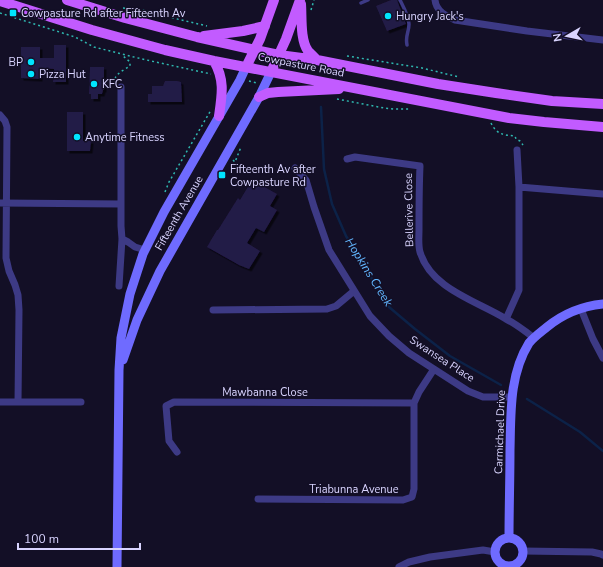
<svg xmlns="http://www.w3.org/2000/svg" width="603" height="567" font-family="'Nunito Sans',sans-serif">
<style>
.lines{fill:none;stroke-linecap:round;stroke-linejoin:round}
.stream{stroke:#0c2248;stroke-width:2.5}
.building{fill:#241b47;filter:url(#shadow)}
.path{stroke:#2fb8b0;stroke-width:1.5;stroke-dasharray:2 3;stroke-linecap:butt}
.lane{stroke:#3d3a85;stroke-width:3.5}
.street{stroke:#3d3a85;stroke-width:7}
.secondary{stroke:#6f6bff;stroke-width:9}
.primary{stroke:#c25bff;stroke-width:10}
.poi-dot{fill:#00e5ff;stroke:#130f26;stroke-width:1.5}
.labels{text-anchor:middle;dominant-baseline:central;stroke-width:3;stroke-linejoin:round;paint-order:stroke}
.poi-label{font-size:11px;fill:#d9d4ff;stroke:#130f26;text-anchor:start}
.street-label{font-size:11px;fill:#d9d4ff;stroke:#130f26}
.water-label{font-size:12px;font-style:italic;fill:#62b6ff;stroke:#130f26}
</style>
<defs>
<filter id="shadow"><feDropShadow dx="2.5" dy="2.5" stdDeviation="0" flood-color="#0009"/></filter>
</defs>
<rect width="100%" height="100%" fill="#130f26"/>
<g class="lines">
<path class="stream" d="M321,107l3,62 8,35 14,32 43,71 26,22 35,27 51,29
M527,399l53,33 23,19"/>
</g>
<path class="building" d="M391,0h6l9,24 -19,7 -11,-25z
M54,45h12v37h-13l1,-13 -14,-1v11l-19,-1v-31h19v11h14z
M90,67h14v23h-1l-1,4h-4v5h-7v-5h-2z
M165,81h12l4,1 1,20h-34v-8h4v-8h11z
M67,112h16v29h8l-1,10h-23z
M252,180l25,14 -7,12 7,4 -13,22 -8,-4 -9,15 13,8 -11,18 -10,-4 -32,-18 10,-17h1l20,-32 2,2z"/>
<g class="lines">
<path class="path" d="M123,8l15,1 35,9 34,8
M311,10l3,-10
M0,13l75,24 19,10 48,12 69,15
M347,56l75,12 37,9
M249,81l8,2
M116,82l-2,-1c2,-8 10,-11 16,-15v-4l-8,-7
M337,99l47,9 10,1h16
M491,123c6,12 13,12 24,13l1,3 4,2 3,4
M233,160l2,2 6,-15
M165,192l4,-10 42,-72"/>
<path class="lane" d="M400,0c3,6 9,17 9,24 0,9 -4,11 -2,21
M361,3l7,-3"/>
<path class="street" d="M435,0c1,11 11,16 20,20l72,11 76,9
M0,115l5,6 2,6 -1,131 3,13 6,14 3,10 1,15 -1,92
M347,159l8,-2 65,9c-1,22 -1,43 -1,64 0,7 -1,15 1,22 11,37 57,49 86,67 10,5 19,12 28,19
M295,168l11,12 8,27 15,43 41,66 19,20 20,17 59,38 15,6h29
M519,187l84,7
M0,203l121,1
M122,239l6,3 7,5 10,3
M119,286l3,-47 -1,-13v-139
M581,309l12,30 10,19
M213,310l114,-1 9,-3 18,-15
M506,319l13,-29v-103l-2,-37
M0,402h81
M177,452l-8,-11 -3,-35 8,-4 240,1
M258,499l145,1 9,-3 2,-8v-86l5,-11 15,-23
M523,551l69,1 9,2 2,1
M399,567l10,-5 21,-5 53,-7 12,2"/>
<path class="secondary" d="M123,360l14,-40 23,-49 99,-174 12,-25
M509,538c0,-29 1,-59 1,-88 1,-36 -1,-75 19,-107 5,-6 12,-11 18,-16 16,-13 36,-21 56,-23
M495 552a14 14 0 1 1 28 0a14 14 0 1 1-28 0Z
M117,567l2,-197 2,-32 9,-44 13,-40 21,-42 76,-132 6,-13"/>
<path class="primary" d="M67,0l58,18 72,19 58,13 24,5 38,5 121,24 58,9 56,8 51,3
M0,1l92,29 73,20 49,11 295,57 35,4 59,5
M301,4c1,13 -1,36 7,47 3,3 6,6 9,9
M204,36l39,-5 22,-5
M214,61c11,19 8,34 5,55
M246,67l14,-28 14,-39
M271,72l15,-33 14,-39
M259,97l9,-4 10,-1 61,-3"/>
</g>
<g class="poi-dot">
<rect x="9" y="9" width="8" height="8" rx="2"/>
<circle cx="388" cy="16" r="4"/>
<circle cx="31" cy="62" r="4"/>
<circle cx="31" cy="74" r="4"/>
<circle cx="94" cy="84" r="4"/>
<circle cx="77" cy="137" r="4"/>
<rect x="218" y="171" width="8" height="8" rx="2"/>
</g>
<g class="labels">
<g class="poi-label">
<text x="21" y="13">Cowpasture Rd after Fifteenth Av</text>
<text x="396" y="16">Hungry Jack's</text>
<text x="23" y="62" text-anchor="end">BP</text>
<text x="39" y="74">Pizza Hut</text>
<text x="102" y="84">KFC</text>
<text x="85" y="137">Anytime Fitness</text>
<text x="230" y="169">Fifteenth Av after<tspan x="230" dy="13">Cowpasture Rd</tspan></text>
</g>
<g class="street-label">
<text transform="translate(301 65) rotate(11)">Cowpasture Road</text>
<text transform="translate(409 210) rotate(-91)">Bellerive Close</text>
<text transform="translate(179 213) rotate(-60)">Fifteenth Avenue</text>
<text transform="translate(442 359) rotate(33)">Swansea Place</text>
<text x="265" y="392">Mawbanna Close</text>
<text transform="translate(500 432) rotate(-88)">Carmichael Drive</text>
<text x="354" y="489">Triabunna Avenue</text>
</g>
<g class="water-label">
<text transform="translate(369 272) rotate(58)">Hopkins Creek</text>
</g>
</g>
<g transform="translate(567 36) rotate(261)" stroke="#130f26" stroke-width="3" paint-order="stroke">
<path d="M0-3L7 15L0 10L-7 15Z" fill="#d9d4ff"/>
<text y="-6" font-size="11" font-weight="bold" text-anchor="middle" fill="#d9d4ff">N</text>
</g>
<path d="M18 543v6h122v-6" fill="none" stroke="#d9d4ff" stroke-width="2"/>
<text x="24" y="543" font-size="12" fill="#d9d4ff" stroke="#130f26" stroke-width="3" paint-order="stroke">100 m</text>
</svg>
